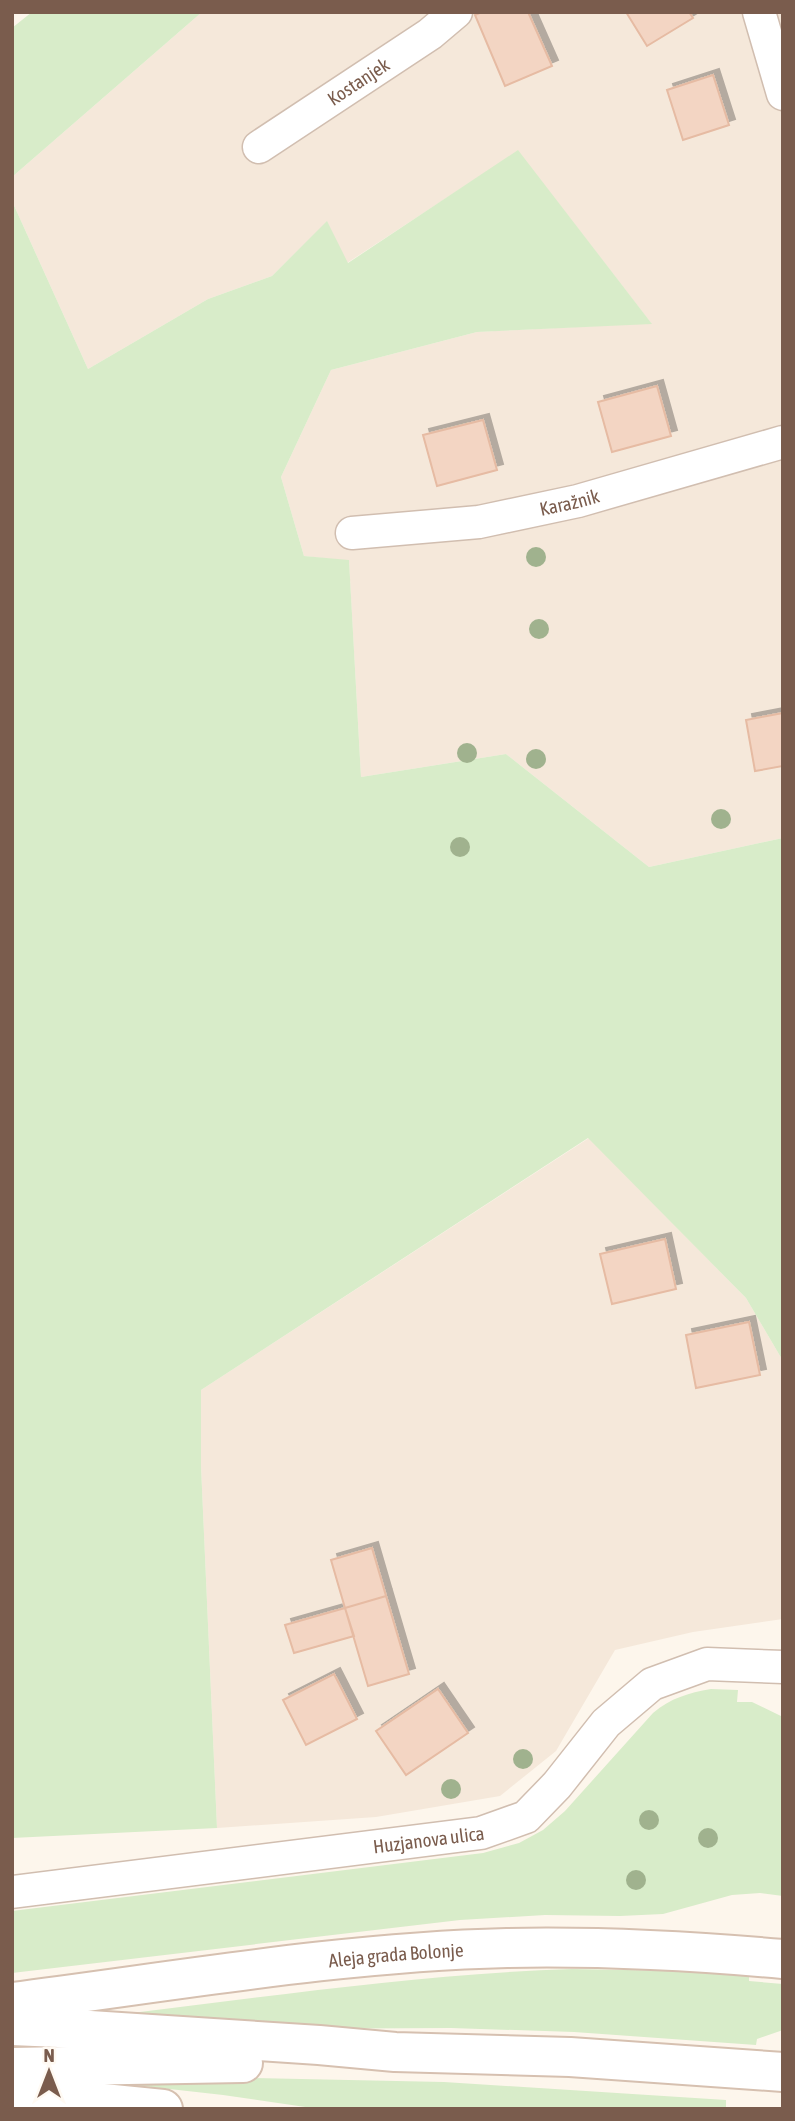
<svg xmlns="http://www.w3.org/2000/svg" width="795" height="2121" font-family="'Asap Condensed',sans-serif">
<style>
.residential{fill:#f5e8da}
.green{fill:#d8ecc9}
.building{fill:#f3d5c3;stroke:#e6bba3;stroke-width:2;filter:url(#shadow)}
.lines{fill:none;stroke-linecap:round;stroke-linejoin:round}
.minor-casing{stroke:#d1beb0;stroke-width:35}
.secondary-casing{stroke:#d6c0b0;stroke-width:42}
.minor{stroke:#fff;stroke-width:32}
.secondary{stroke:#fff;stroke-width:38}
.tree{fill:#a0b28e}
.labels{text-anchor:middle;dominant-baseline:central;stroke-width:5;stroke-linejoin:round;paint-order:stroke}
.street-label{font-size:19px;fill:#7a5c4d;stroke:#fffaf3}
</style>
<defs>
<filter id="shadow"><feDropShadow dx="6" dy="-6" stdDeviation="0" flood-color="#0004"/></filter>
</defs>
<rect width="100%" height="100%" fill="#fdf6ec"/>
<path class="residential" d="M202,12h581v826l-134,29 -143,-113 -145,23 -12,-216 -45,-5 -23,-79 50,-107 146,-38 174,-9 -133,-172 -171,112 -20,-41 -55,54 -64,23 -120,70 -76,-168v-24z
M589,1138l157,160 37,63v258l-90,13 -78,18 -59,101 -56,45 -124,21 -159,11 -16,-362v-76z"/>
<path class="green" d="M32,12h170l-190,165v-149z
M518,150l134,174 -175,8 -146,38 -50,107 23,79 45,4 12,217 145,-23 143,113 134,-29v523l-37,-63 -158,-160 -387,252v76l16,362 -205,10v-1637l76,168 120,-70 64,-23 55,-55 21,42z
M711,1689l27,1 -1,12h15l31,15v179l-23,-3 -28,2 -69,19 -43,2 -75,-1 -85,5 -448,53v-62l471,-58 36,-10 24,-13 22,-19 88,-98c18,-15 35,-20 58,-24z
M572,1969l109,2 68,4v6l34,3v46l-26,9 -1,6 -182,-13 -123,-4 -193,1 -134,-15c149,-18 297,-40 448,-45z
M112,2075l332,7 282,18v9h-407l-96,-14 -125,-14z"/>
<path class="building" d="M482,12h46l24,54 -47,20 -30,-71z
M626,12h63l4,6 -46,28z
M713,75l16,50 -46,15 -16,-50z
M657,386l14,50 -59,16 -14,-50z
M483,420l14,50 -60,16 -14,-51z
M783,713v53l-28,5 -9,-51z
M665,1239l11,50 -64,15 -12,-50z
M749,1322l11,53 -64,13 -10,-53z
M372,1548l14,48 -41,12 -14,-48z
M386,1596l23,78 -41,12 -23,-78z
M345,1608l9,28 -60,17 -9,-28z
M334,1674l23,45 -51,26 -23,-45z
M438,1689l30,44 -62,42 -30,-44z"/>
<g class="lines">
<g class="minor-casing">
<g id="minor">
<path d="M759,12l24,82"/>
<path id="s1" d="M259,147l171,-113 26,-22"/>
<path id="s2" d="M352,533l127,-11 99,-21 205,-59"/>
<path id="s3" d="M12,1892l469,-59 45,-16 31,-32 49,-62 46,-39 55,-20 76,3"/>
</g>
</g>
<g class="secondary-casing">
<g id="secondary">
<path id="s4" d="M12,2002c165,-21 329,-50 495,-54 92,-2 185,3 276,11"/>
<path d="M12,2026l47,2 260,17 76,7 175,5 213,15"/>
<path d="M12,2067l231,-4"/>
<path d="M12,2094l151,15"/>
</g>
</g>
<use href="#minor" class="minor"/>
<use href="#secondary" class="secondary"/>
</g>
<g class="tree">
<circle cx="536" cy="557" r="10"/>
<circle cx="539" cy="629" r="10"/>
<circle cx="467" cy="753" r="10"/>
<circle cx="536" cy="759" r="10"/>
<circle cx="721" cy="819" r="10"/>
<circle cx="460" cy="847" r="10"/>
<circle cx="523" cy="1759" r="10"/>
<circle cx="451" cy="1789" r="10"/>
<circle cx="649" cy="1820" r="10"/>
<circle cx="708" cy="1838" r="10"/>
<circle cx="636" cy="1880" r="10"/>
</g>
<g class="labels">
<g class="street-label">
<text stroke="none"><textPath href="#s1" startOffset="119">Kostanjek</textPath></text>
<text stroke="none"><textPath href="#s2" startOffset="220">Karažnik</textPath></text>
<text stroke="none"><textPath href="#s3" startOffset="420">Huzjanova ulica</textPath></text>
<text stroke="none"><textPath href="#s4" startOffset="387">Aleja grada Bolonje</textPath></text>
</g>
</g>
<rect width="795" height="2121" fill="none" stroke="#7a5c4d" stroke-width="28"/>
<g transform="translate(49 2072)" stroke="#fffaf3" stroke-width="5" paint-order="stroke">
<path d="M0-5L12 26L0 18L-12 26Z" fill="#7a5c4d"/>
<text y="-10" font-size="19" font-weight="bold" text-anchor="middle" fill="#7a5c4d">N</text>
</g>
</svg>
